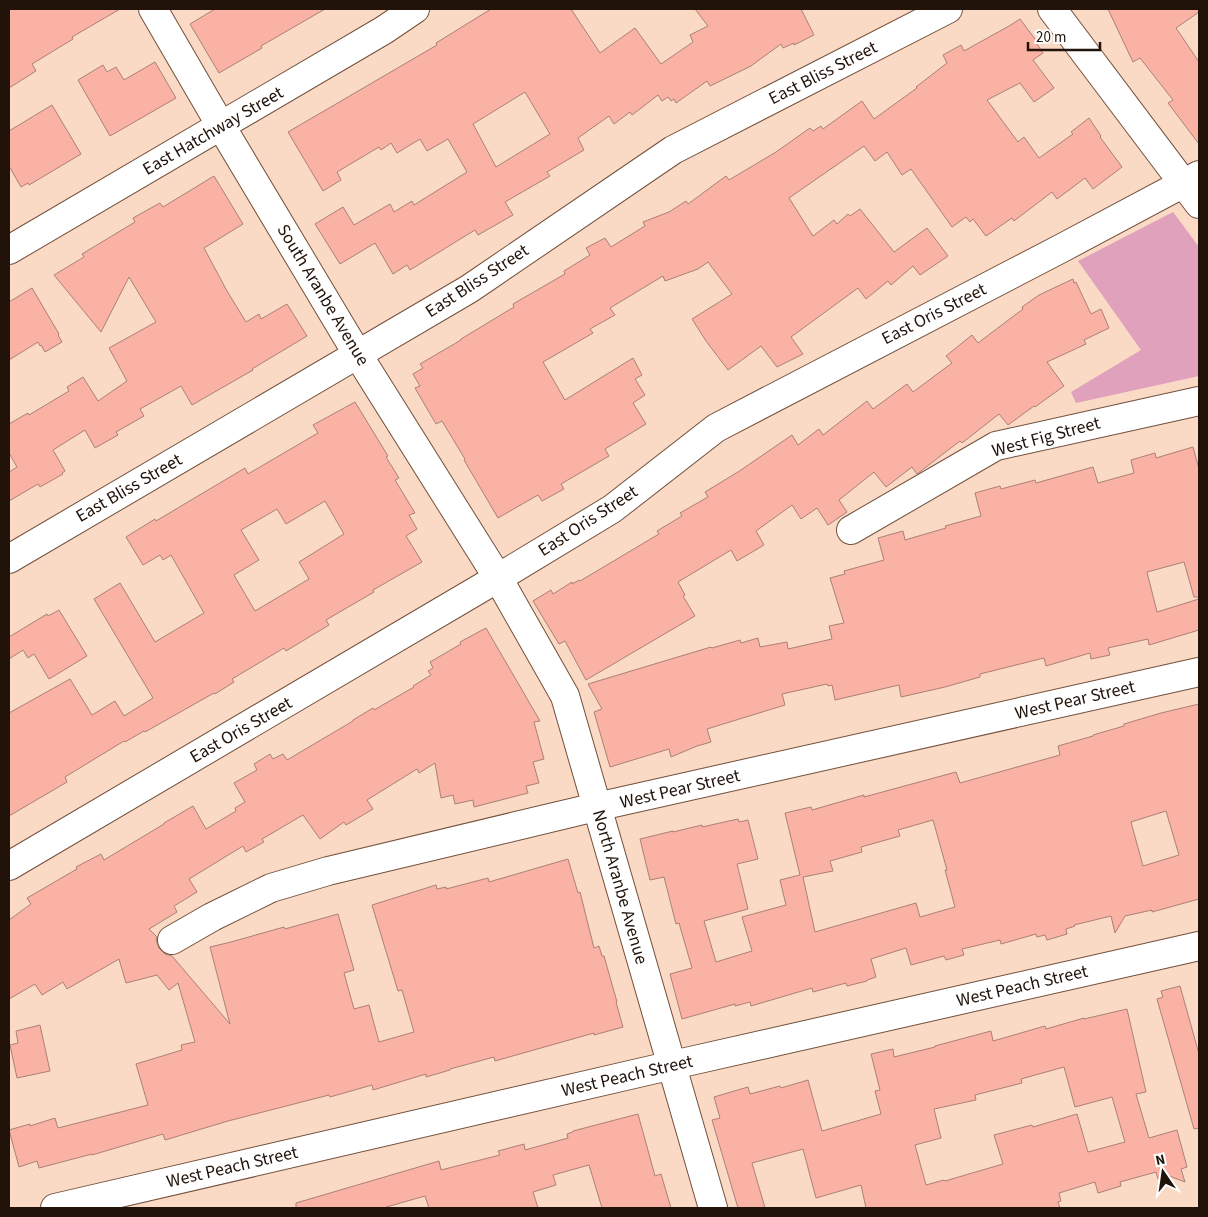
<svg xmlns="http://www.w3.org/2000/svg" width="1208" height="1217" font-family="'Source Sans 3',sans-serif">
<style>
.green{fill:#dfa1bc}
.building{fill:#f9b2a3;stroke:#ac8077;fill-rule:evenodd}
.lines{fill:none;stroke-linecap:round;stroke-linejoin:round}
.street-casing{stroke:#72503b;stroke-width:30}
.street{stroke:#fff;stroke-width:28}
.labels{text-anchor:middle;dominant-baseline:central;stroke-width:4.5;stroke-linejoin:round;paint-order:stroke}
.street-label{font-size:18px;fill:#21130a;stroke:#fff}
</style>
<rect width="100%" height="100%" fill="#fad9c5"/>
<path class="green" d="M1173,212l26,35v129l-123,27 -5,-11 70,-42 -63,-89z"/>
<path class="building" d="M9,9h111l-48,28 1,2 -41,25 4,7 -27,17z
M215,9h110l-64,37 1,2 -43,25 -29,-49z
M491,9h80l29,44 35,-25 26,36 32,-22 -3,-7 18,-9 -13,-17h106l13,26 -20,10v-2l-11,5 -2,-4 -30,22 -41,20 -3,-5 -31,22 -2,-4 -3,2 -3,-4 -6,4 -4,-6 -26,20 -2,-3 -16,12 -5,-8 -31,22 6,12 -37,22 3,4 -45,26 8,13 -35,20 -3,-5 -65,40 -3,-5 -14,9 -18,-31 -35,21 -25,-40 28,-17 11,18 36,-21 4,8 18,-11 2,4 53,-33 -19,-33 -21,12 -7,-12 -23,14 -6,-10 -10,7 -2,-3 -42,25 4,8 -18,11 -35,-59 149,-87 -1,-2zM525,92l25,42 -54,33 -23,-43z
M1108,9h91v3l-23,16 23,34v82l-31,-41 5,-3 -33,-42 -7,4z
M1020,19l18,24 -1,1 6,9 -10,7 21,28 -20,14 -14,-19 -33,17 31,42 6,-5 15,21 34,-24 -2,-2 18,-14 12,18 -1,1 22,30 -29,22 -8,-11 -28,21 -5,-7 -38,29 -2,-3 -26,18 -13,-17 -3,3 -4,-5 -14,10 -41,-58 -9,6 -15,-23 -12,9 -11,-15 -75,52 24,38 21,-16 3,4 11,-10 2,2 10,-7 34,43 33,-24 21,28 -28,19 -7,-9 -22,19 -3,-4 -22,18 -8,-11 -67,49 12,17 -26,13 -16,-21 -33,24 -22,-29 -14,-22 40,-25 -24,-32 -10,7 -33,12 -2,-5 -53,32 5,7 -25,14 3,4 -50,29 22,38 68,-42 9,17 -7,4 10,16 -12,8 13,21 -41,25 4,7 -48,28 3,5 -22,12 -4,-6 -40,23 -34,-58 1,-1 -23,-38 -6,3 -21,-36 5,-2 -7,-12 10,-6 -3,-4 41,-24v-1l53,-32 -1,-3 52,-30 -1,-3 26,-16 -4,-7 19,-10 6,9 34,-21 -2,-4 26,-10 17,-11 2,3 38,-28 3,4 47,-28 34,-24 3,3 8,-5 2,3 39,-28 12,18 43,-31 -1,-1 31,-24 -4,-8 18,-10 3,6 45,-25z
M155,62l21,36 -66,38 -32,-56 25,-15 4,7 9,-5 8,13z
M52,105l29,49 -52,31 -1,-2 -7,4 -12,-21v-35z
M214,176l29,48 -39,24 23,43 19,31 13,-8 2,5 26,-15 20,32 -55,33 1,1 -61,35 -11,-19 -41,23 4,7 -28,16 2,3 -23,13 -10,-18 -32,20 12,21 -3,2 1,1 -23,13 -2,-3 -29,17v-29l8,-5 -8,-14v-29l19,-11 1,2 40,-24 -2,-4 16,-10 15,24 29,-20 -18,-33 47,-26 -27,-45 -28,55 -47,-57 30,-18 -2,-3 53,-32 -2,-4 27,-15 3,4z
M1073,279l1,4 2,-1 15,32 10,-5 8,19 -25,12 2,4 -39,18 17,24 -29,21 -1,-1 -26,19 -9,-11 -37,29 -2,-2 -43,33 -5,-7 -26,20 -12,-15 -35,28 8,12 -19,13 -11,-17 -16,11 -9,-14 -36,26 8,14 -27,16 -6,-11 -53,32 7,13 -2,1 12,20 -109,64 -21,-39 -6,3 -26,-43 18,-11 2,4 19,-12v2l7,-4 1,1 79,-47 -2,-3 25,-15 -2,-3 28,-16 -3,-5 33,-20 54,-37 6,10 21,-16 4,6 44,-34 6,8 34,-25 6,8 39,-29 -6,-7 26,-21 6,8 37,-28 8,-6 -1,-2 17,-12z
M32,288l27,46 -1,1 4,7 -17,10 -4,-7 -1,1 -2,-4 -29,18v-58z
M355,402l33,54 -2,1 13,21 -4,2 20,33 -6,2 8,14 -11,7 16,26 -49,28 1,2 -48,28 3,5 -43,26 -2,-3 -52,31 2,3 -19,12 -1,-1 -69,39 -1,-1 -19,11 -1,-1 -59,36 2,5 -58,34v-103l61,-34 22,36 23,-14 9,15 29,-18 -59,-99 26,-16 35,59 49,-29 -33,-58 -8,5 -3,-5 -17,10 -17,-28 29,-18 1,2 89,-53 3,6 70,-41 -5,-8zM325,501l19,33 -45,28 10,17 -54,32 -21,-36 25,-15 -18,-30 36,-21 9,15z
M1193,447l6,22v128h-5l-10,-35 -37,10 10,40 42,-13v31l-50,15 -1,-6 -40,9 2,7 -19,4 -1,-6 -44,13 -2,-8 -64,16v3l-35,10 -44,10 -2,-12 -64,15 -3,-15 -4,1 -1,-2 -45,10 3,11 -78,24 4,13 -14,4 -26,11 -2,-8 -59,18 -16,-55 8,-3 -14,-25 123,-37 1,1 28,-8 1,3 17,-5 2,9 27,-5 1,7 44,-10 -3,-13 15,-3 -14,-45 15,-4 -1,-3 40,-11 -6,-22 25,-7 2,9 41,-12 -1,-2 36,-10 -6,-23 25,-7 1,3 34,-9 1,3 57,-16 5,16 36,-10 -3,-13 24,-7 1,5z
M59,610l28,46 -38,23 -15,-25 -6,4 -5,-8 -14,9v-22l38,-23 1,2z
M486,628l54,93 -6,1 10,37 -11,3 6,21 -13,3 2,7 -54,14 -1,-7 -18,4 -2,-9 -12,3 -6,-35 -16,10 -2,-4 -50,31 6,9 -27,16 -2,-3 -24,17 -17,-24 -41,24 2,3 -18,10 -3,-6 -54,33 8,13 -23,14 3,6 -28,17 8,8 -1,3 3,8 6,6 7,2 58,68 -20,-77 21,-5 53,-15 1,2 53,-15 16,56 -10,3 10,36 15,-4 10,37 35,-10 -12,-42 -4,1 -26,-86 64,-20 1,4 9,-2v2l42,-11 1,4 79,-23 10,34 2,-1 14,56 5,-2 3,10h2l13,46h-1l7,25 -29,8v-2l-99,28 -1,-4 -44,12v1l-24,7v-3l-53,16 -1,-5 -42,12 -1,-2 -101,26 -63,19 -2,-6 -71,21v-1l-53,14 -2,-7 -18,6 -10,-37 21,-6v2l25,-8 3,10 90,-23 -12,-41 46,-14 -1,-5 14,-3 -17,-59 -9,7 -12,-15 -31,8 -7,-24 -52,30 -4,-7 -21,13 -7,-11 -26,15v-79l22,-16 -4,-6 50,-29 -1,-2 25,-13 3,6 60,-36v-1l29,-17 13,23 30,-18 -1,-3 10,-6 -11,-19 23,-13 -3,-6 16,-10 3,5 10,-5 4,6 66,-39v-1l20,-12 1,2 40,-23 -1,-1 18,-11 -3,-4 5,-3 -3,-6 31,-18 -1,-2z
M1199,704v195l-47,13v-2l-27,6 -10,17 -4,-17 -37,9 1,1 -9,3 1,5 -20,6 -2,-5 -8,2 -1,-3 -35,10 -1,-4 -38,9 2,6 -18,5 -2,-4 -33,9 -5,-17 -35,11 5,18 -9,3v1l-20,5 -1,-3 -33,9 -1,-4 -61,18 -1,-4 -15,4v-2l-53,15 -12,-45 22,-6 -13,-45 -3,1 -12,-47 -14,3 -10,-41 33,-8v1l29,-7v2l36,-8 1,3 9,-2 10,39 -21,5 11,45 -44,12 12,41 36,-11 -10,-34 44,-12 -6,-25 20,-5 -15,-62 26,-6 1,3 52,-15v2l92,-25 4,11 100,-28 -2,-9 35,-10v-1l31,-9v-2l37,-11zM1166,811l13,44 -36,11 -12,-44zM933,820l14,50h-2l10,37 -35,10 -4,-14 -101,29 -12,-55 30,-6 -3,-10 32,-9 -1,-5 39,-11 -2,-6z
M1180,986l19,68v74l-5,1 -37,-130 6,-2 -2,-6z
M1127,1009l19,83 -10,2 13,44 28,-8 10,37 -6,2 4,13 -16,-6 -11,3 -2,-7 -36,10 1,4 -23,7 -3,-11 -36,11 2,8 -3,1 2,6h-194l-5,-23 -45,13 -13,-49 -51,14 13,45h-27l-26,-88 8,-2 -6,-21 34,-10 2,7 30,-8 1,2 27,-8 14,51 59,-17 -6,-23 5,-1 -9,-36 22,-5 1,8 41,-10v-1l56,-15 2,10 52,-15 1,3 38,-11v1zM1064,1067l11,40 37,-10 13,45 -37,10 -11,-38 -44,13 -1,-2 -38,10 9,29 -58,17 -1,-1 -18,5 -11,-40 26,-7 -7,-29 42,-9 -1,-5 47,-12 -1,-4z
M40,1025l10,46 -33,7 -7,-33 8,-2 -2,-12z
M638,1114l17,62 6,-2 10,34h-69l-13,-43 -36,10 3,10 -23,7 5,16h-109l-4,-12 -42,12h-87v-5l143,-42 2,9 59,-15 -2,-4 26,-7 1,6 43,-12 -1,-4 6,-2v-1z"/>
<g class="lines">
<g class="street-casing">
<path id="street" d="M153,9l68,117 137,229 140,223 67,118 148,512
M1052,9l147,195
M9,250l375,-220 31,-21
M851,530l145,-84 203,-45
M9,559l460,-270 204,-139 275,-141
M9,866l489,-288 114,-69 104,-81 346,-180 137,-73
M172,940l40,-23 59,-29 57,-17 268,-64 603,-135
M55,1208l631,-146 513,-116"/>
</g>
<use href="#street" class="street"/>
</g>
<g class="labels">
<g class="street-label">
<text transform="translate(823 73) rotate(-27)">East Bliss Street</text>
<text transform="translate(213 131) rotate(-30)">East Hatchway Street</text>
<text transform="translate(477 281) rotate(-33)">East Bliss Street</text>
<text transform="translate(323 295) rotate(59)">South Aranbe Avenue</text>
<text transform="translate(934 314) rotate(-27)">East Oris Street</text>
<text transform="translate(1046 437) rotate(-15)">West Fig Street</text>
<text transform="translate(129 488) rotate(-30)">East Bliss Street</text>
<text transform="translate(588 521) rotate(-33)">East Oris Street</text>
<text transform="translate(1075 700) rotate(-13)">West Pear Street</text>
<text transform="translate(241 730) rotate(-30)">East Oris Street</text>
<text transform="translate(680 789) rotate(-13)">West Pear Street</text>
<text transform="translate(620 887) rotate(74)">North Aranbe Avenue</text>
<text transform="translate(1022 986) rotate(-13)">West Peach Street</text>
<text transform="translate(627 1076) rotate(-13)">West Peach Street</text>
<text transform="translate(232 1167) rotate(-13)">West Peach Street</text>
</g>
</g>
<rect width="1208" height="1217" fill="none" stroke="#21130a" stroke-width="20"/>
<g transform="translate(1163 1172) rotate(347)" stroke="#ffffff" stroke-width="4" paint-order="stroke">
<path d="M0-4L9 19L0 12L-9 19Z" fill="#21130a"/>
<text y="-8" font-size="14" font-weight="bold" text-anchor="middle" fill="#21130a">N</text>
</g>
<path d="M1028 42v8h72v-8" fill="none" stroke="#21130a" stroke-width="2.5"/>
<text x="1036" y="42" font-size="15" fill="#21130a" stroke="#ffffff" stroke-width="4" paint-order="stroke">20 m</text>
</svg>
